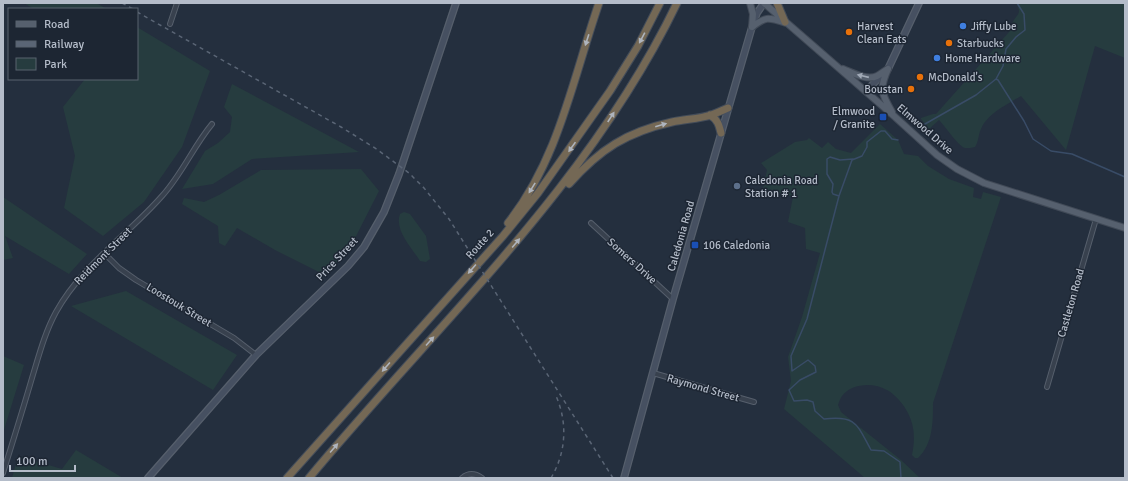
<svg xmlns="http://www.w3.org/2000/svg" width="1128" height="481" font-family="Signika,sans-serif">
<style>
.green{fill:#263c3f}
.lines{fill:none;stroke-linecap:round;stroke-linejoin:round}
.stream{stroke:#394c67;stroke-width:1.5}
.street-casing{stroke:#565f6c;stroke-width:6}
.secondary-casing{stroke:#565f6c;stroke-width:8}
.primary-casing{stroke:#414a57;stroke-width:8}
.highway-casing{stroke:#434c59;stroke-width:9}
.street{stroke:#38414e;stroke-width:4}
.secondary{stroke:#465061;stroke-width:5.5}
.primary{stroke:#56606e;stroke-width:6}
.highway{stroke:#746855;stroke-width:7}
.rail{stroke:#5a6575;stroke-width:1.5;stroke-dasharray:4 4;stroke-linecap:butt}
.oneway{fill:#aeb4bd}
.oneway2{fill:#a1aab7}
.shop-dot{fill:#3f7fe0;stroke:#1d2633;stroke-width:1.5}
.food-dot{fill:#e8710a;stroke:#1d2633;stroke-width:1.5}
.transit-dot{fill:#1a4fb4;stroke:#1d2633;stroke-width:1.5}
.service-dot{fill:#5c6f8a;stroke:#1d2633;stroke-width:1.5}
.labels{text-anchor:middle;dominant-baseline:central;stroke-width:3;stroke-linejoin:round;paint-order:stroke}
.poi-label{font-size:11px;fill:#b4bcc9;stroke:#1d2633;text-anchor:start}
.street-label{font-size:11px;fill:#b4bcc9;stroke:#1d2633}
</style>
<rect width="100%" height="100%" fill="#242f3e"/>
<path class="green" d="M24,3h72l11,6h-73z
M1016,3h109v55l-30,-12 -29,104 -45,-54c-14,9 -33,17 -40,33 -3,6 -2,12 -6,18 -3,1 -7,1 -10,1 -6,-1 -20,-22 -26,-28l-10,9 -8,-10v-1l12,-4h3l73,-82c2,-3 2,-6 3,-9 6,-10 10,-9 4,-20z
M137,27l73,44 -28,76 -38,55 -41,34 -39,-28 11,-52 -12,-49 22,-28h52z
M232,84l127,68 -107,7 -39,25 -31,5 23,-38 13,-8 12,-11 2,-15 -8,-10z
M880,124l18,16 6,14 14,2 10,10 21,13 25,9 -1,9 8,2 2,-7 18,5 -68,206c0,19 0,41 -15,55h-3l-3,-3c3,-15 3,-28 -4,-42 -4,-8 -13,-19 -21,-23 -13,-8 -36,-7 -45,6 -2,3 -3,6 -4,9l3,7 60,48 19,18h-55l-81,-69 7,-28 -3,-24 14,-40 18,-64 -14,-4 -1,-21 -17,-6 5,-25 -30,-9 4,-18 -6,-7 34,-21 12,-2 2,-2 13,10 6,-6 8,7 15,4z
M361,169l18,22 -30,59 -24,25 -50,-25 -38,-22 -12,18 -6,-3 -1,-17 -36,-22 2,-6 20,4 15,-7 42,-25z
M3,197l84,57 -18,20 -64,-38 8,22 -10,2z
M404,212l6,2 16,22 4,23 -4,3 -6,-1c-8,-13 -26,-31 -20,-47z
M126,291l111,64 -24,35 -142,-84z
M3,356l21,9 -21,68z
M76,450l47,28h-111l6,-22 44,13z"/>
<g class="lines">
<path class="stream" d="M996,79l2,1 26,41 9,18 18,12 21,3 53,23
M925,124l51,-29 20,-16 7,-13 3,-17 10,-12 9,-7 -1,-16 -7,-11
M898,140l-6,-1 -7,-8h-4l-14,11v5l-5,9 -10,4 -13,36 -32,123 -16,37 1,15 16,-11 7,6 1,6 -16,8 -11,10 5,11 13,-1 6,2 2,9 9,8c33,-4 33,6 47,31l13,1 16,11 1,16
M839,196l-6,-2 -1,-2 1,-8 -6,-10v-15l3,-2 10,3 13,-1"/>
<g class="street-casing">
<path id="street" d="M170,24l7,-21
M591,223l82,76
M104,253l15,15 17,12 98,58 22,17
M653,373l101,29
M1047,387l49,-168
M3,473c10,-32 20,-64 29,-95 7,-23 13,-46 24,-66 26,-47 71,-76 106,-116 20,-22 31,-49 50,-72
M462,478c6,-5 13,-5 20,0"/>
</g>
<g class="secondary-casing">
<path id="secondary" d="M866,91l22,-22 31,-66
M148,478l108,-123 92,-89 16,-19 20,-35 15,-38 57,-171
M624,478l49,-179 79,-272 5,-14 7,-10"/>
</g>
<g class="primary-casing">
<path id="primary" d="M750,3l3,11 -1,13
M764,3l130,113 43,39 20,14 27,14 141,45
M752,27c13,-10 16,-10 31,-5
M843,69c10,4 24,12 34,7 4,-2 7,-5 11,-7
M888,69c-9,20 -7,24 4,43"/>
</g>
<g class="highway-casing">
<path id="highway" d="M777,3l8,19
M710,115c8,5 9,10 11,18
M569,184c31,-35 58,-52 103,-62 13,-3 27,-3 39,-7 6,-2 12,-5 17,-7
M508,223c51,-64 65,-145 91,-220
M287,478l216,-242 35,-43 72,-102 28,-45 22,-43
M309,478c128,-154 280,-292 368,-475"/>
</g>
<use href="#street" class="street"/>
<use href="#secondary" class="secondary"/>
<use href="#primary" class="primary"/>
<use href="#highway" class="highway"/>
<path class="rail" d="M122,3l11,6
M137,12l204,115 34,21 34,25 15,15 25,31 164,259
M551,478c15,-25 17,-55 5,-82"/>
</g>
<defs><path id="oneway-solid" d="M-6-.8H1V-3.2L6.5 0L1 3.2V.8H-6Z"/></defs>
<g class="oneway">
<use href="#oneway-solid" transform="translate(642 38) rotate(118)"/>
<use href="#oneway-solid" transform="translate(587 40) rotate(108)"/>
<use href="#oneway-solid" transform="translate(611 117) rotate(-57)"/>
<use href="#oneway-solid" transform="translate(661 125) rotate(-16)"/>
<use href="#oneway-solid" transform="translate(572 147) rotate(125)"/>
<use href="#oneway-solid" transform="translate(532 188) rotate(122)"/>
<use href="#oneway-solid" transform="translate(516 243) rotate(-50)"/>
<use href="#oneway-solid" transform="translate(472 269) rotate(131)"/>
<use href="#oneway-solid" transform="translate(430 341) rotate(-48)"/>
<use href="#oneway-solid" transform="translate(386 367) rotate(131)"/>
<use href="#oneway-solid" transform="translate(334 448) rotate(-49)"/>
</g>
<use class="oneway2" href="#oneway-solid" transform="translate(863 76) rotate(-167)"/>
<g class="shop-dot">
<circle cx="963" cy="26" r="4"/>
<circle cx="937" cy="58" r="4"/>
</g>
<g class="food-dot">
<circle cx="849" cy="32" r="4"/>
<circle cx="949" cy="43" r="4"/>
<circle cx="920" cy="77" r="4"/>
<circle cx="911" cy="89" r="4"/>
</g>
<g class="transit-dot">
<rect x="879" y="113" width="8" height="8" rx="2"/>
<rect x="691" y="241" width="8" height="8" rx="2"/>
</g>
<circle class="service-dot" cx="737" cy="186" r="4"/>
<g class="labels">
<g class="poi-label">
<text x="857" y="26">Harvest<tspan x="857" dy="13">Clean Eats</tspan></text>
<text x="971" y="26">Jiffy Lube</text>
<text x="957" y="43">Starbucks</text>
<text x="945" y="58">Home Hardware</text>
<text x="928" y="77">McDonald's</text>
<text x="903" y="89" text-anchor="end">Boustan</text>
<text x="875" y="111" text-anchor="end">Elmwood<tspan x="875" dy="13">/ Granite</tspan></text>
<text x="745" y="180">Caledonia Road<tspan x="745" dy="13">Station # 1</tspan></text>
<text x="703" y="245">106 Caledonia</text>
</g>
<g class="street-label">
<text transform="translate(925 129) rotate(41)">Elmwood Drive</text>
<text transform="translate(681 236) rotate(-74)">Caledonia Road</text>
<text transform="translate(480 244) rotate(-48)">Route 2</text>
<text transform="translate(103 256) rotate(-45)">Reidmont Street</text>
<text transform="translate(337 259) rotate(-47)">Price Street</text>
<text transform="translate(632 261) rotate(42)">Somers Drive</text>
<text transform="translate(1071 303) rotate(-74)">Castleton Road</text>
<text transform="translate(179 305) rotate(31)">Loostouk Street</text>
<text transform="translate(703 388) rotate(16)">Raymond Street</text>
</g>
</g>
<rect width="1128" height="481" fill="none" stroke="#b4bcc9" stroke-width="8"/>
<rect x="8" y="8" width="130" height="72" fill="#1d2633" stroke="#59626f"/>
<rect x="16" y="21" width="20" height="6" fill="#56606e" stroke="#59626f"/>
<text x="44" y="28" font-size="12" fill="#b4bcc9">Road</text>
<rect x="16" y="41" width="20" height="6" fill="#5a6575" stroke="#59626f"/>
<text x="44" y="48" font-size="12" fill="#b4bcc9">Railway</text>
<rect x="16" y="58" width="20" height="12" fill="#263c3f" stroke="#59626f"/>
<text x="44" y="68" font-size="12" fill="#b4bcc9">Park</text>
<path d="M10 465v6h65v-6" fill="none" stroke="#b4bcc9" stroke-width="2"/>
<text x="16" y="465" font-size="12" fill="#b4bcc9" stroke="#1d2633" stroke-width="3" paint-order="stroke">100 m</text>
</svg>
